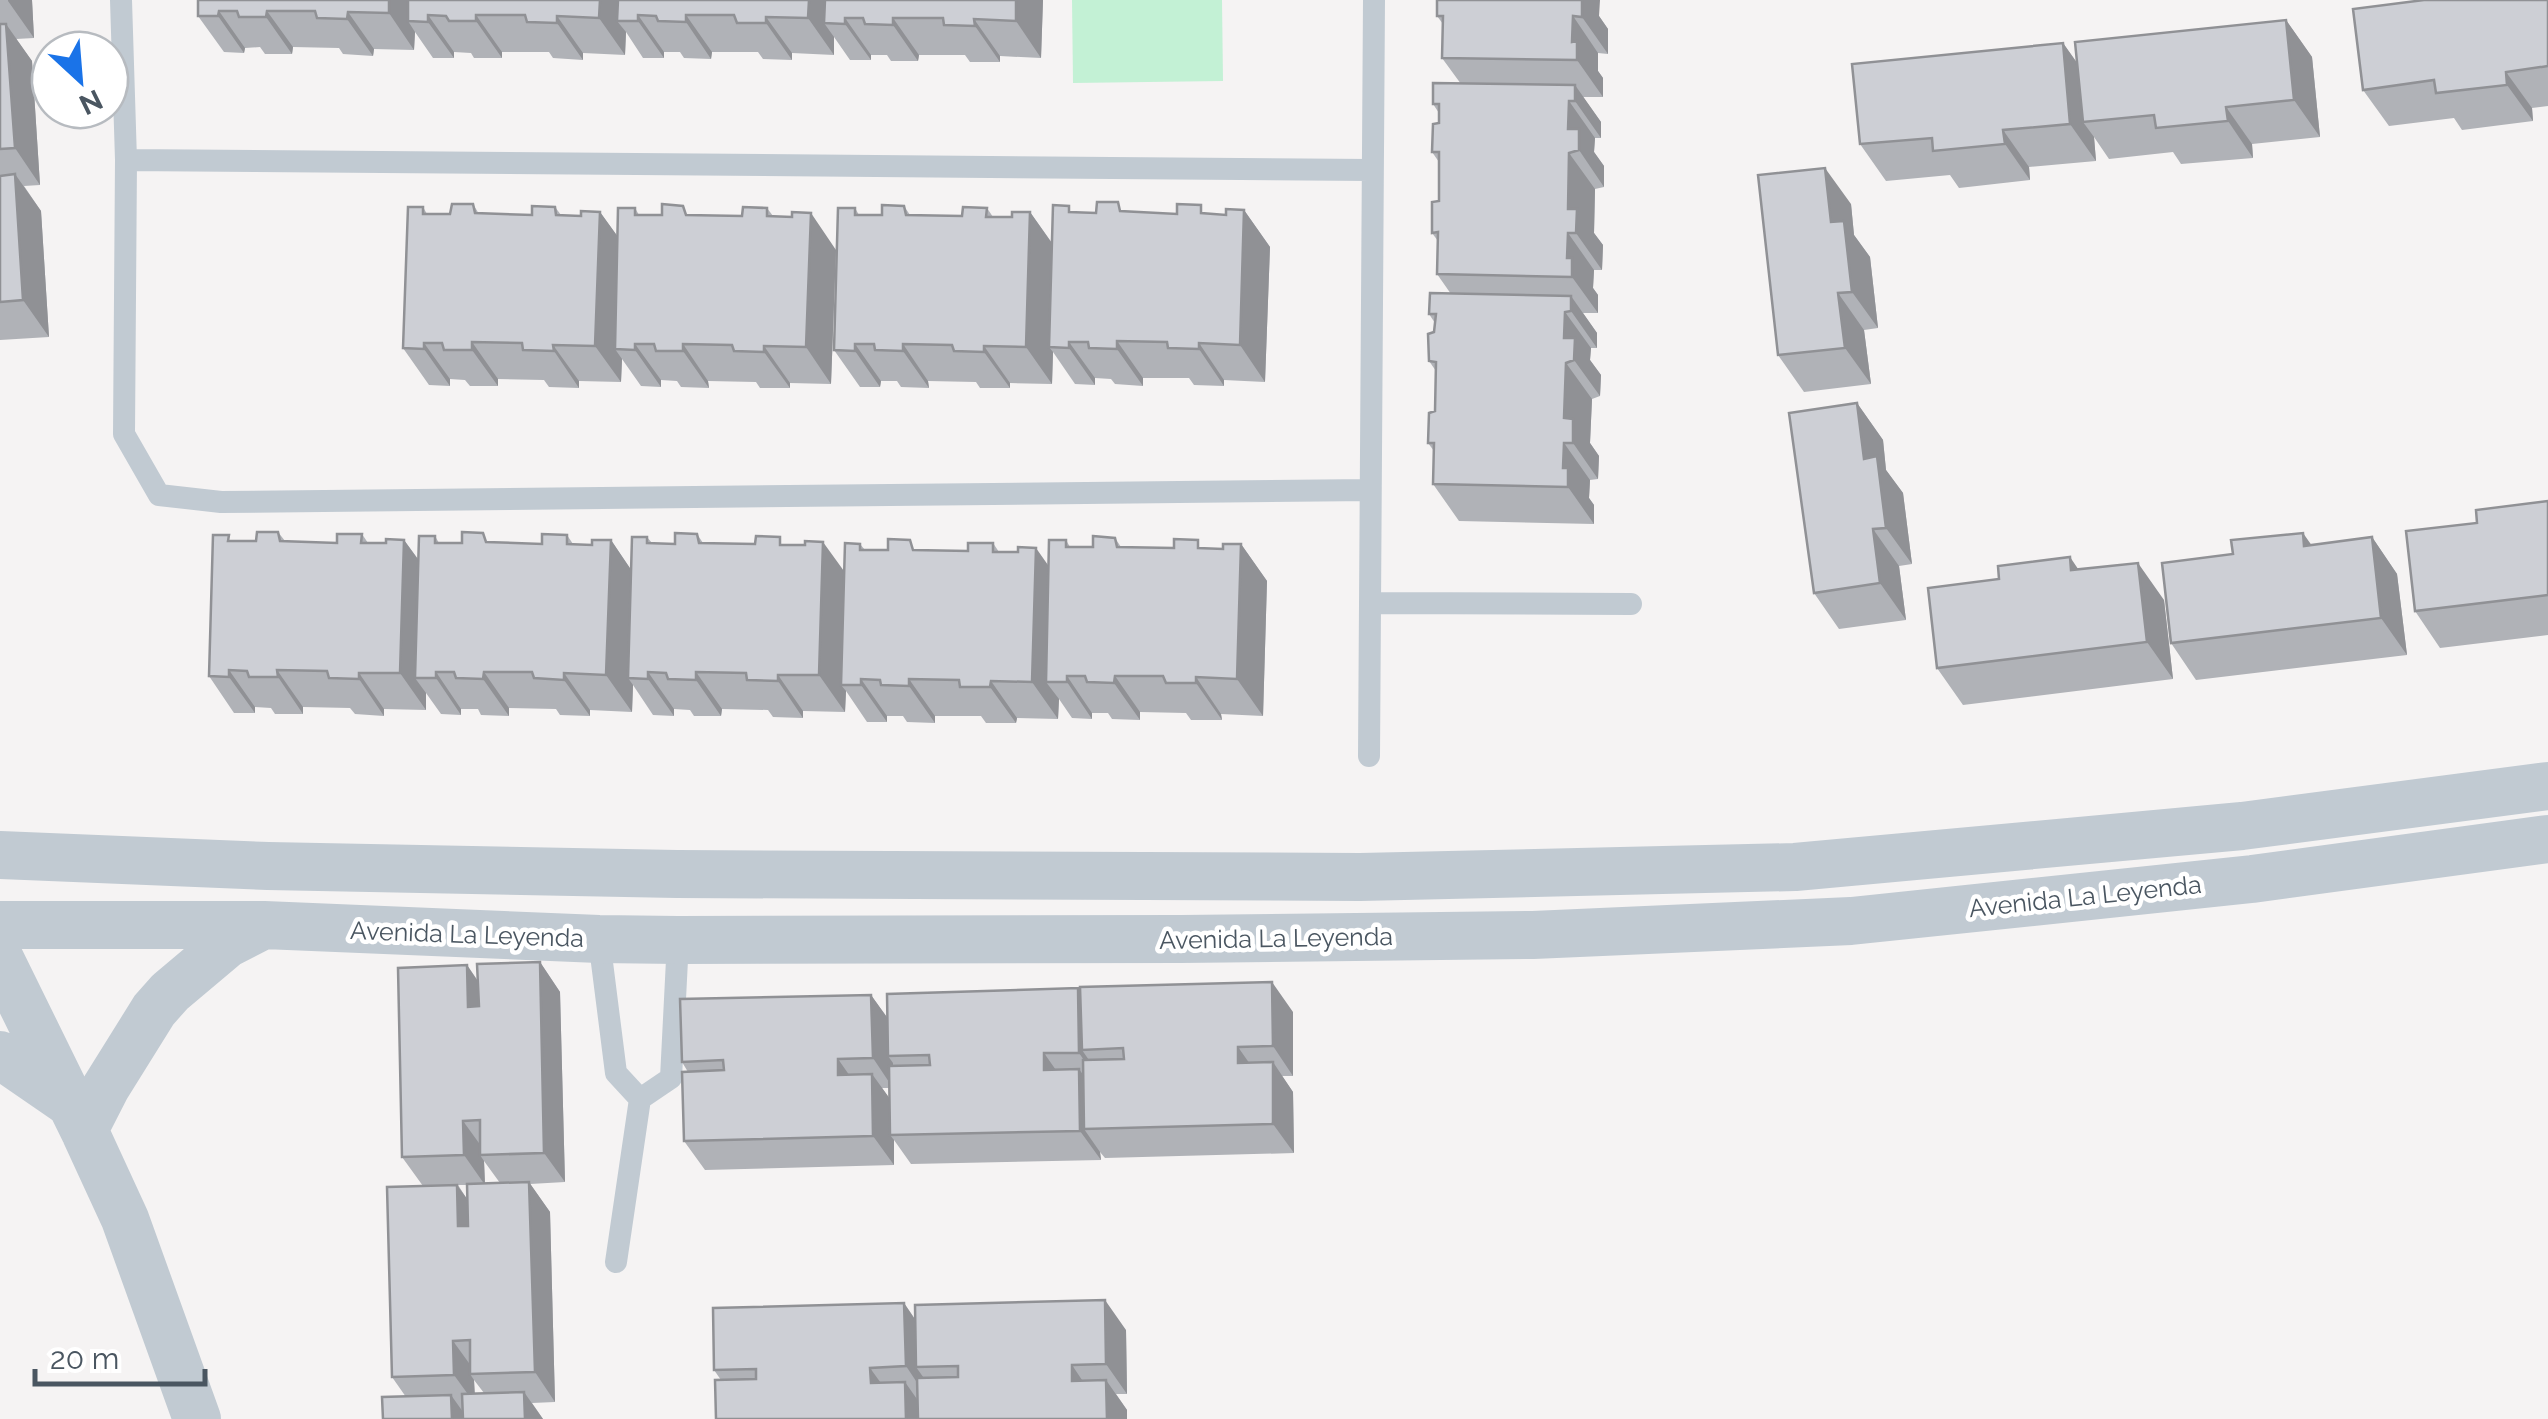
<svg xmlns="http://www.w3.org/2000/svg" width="2548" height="1419" font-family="Raleway,sans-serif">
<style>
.green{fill:#c3f1d5}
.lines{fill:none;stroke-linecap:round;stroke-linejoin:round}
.service{stroke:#c1cad2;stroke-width:22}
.minor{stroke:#c1cad2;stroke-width:48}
.wall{fill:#b0b2b7;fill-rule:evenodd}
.shaded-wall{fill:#909195}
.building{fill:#cdcfd5;stroke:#909195;stroke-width:2.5}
.labels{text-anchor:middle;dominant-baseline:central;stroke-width:9;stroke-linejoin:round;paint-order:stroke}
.street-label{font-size:25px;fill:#4a5661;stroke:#fff}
</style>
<rect width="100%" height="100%" fill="#f5f3f3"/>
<path class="green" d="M1072,0h150l1,81 -150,2z"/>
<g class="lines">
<path class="service" d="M121,0l5,160 -2,274 35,61 62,7 1149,-12
M126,160l1245,10
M1371,603l260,1
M1369,756l5,-756
M599,939l17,134 24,26 31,-21 7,-138
M616,1262l24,-163"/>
<path class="minor" d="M0,855l268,11 409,8 683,3 435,-10 447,-41 306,-40
M0,925h264l335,14 79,1 503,-1 352,-4 318,-14 401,-42 296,-40
M0,959l84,171 41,89 72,200
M0,1055l67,46
M84,1130l22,-43 48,-77 16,-18 57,-48 37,-19"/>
</g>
<path class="wall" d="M0,0h32l2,38 -18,1 16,22 8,124 -16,1 17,25 8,126 -49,3z
M198,0h845l-2,58 -41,-2v6h-30l-5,-7h-46l-1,6h-27l-4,-6h-16v5h-21l-16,-23v18l-42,-2v7l-29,-1 -5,-7h-46l-1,7 -27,-1 -4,-6h-16v6h-21l-17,-26 -1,23 -42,-2v7l-30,-2 -4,-6h-47v6h-28l-3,-5 -17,-1v6h-21l-18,-26 -1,18 -40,-1 -1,7 -30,-2 -4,-6 -46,-1 -1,7h-27l-5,-7 -15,1 -1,5 -20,-1 -26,-36z
M2548,0v106l-16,2 1,13 -71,9 -8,-12 -65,8 -26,-36z
M1437,16h162l9,13v25l-10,-1v18l5,7v19h-20l18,25v16h-6l-1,14 10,14v21l-9,2 -1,44 9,12 -1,25h-8l-1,18 5,7v18h-15l14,20v15h-6l-1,12 11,15 -1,21 -8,3 -2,44 9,13 -1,23 -8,1 -1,18 5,7v19l-135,-3 -26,-37 1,-33 -6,-8 7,-32 1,-40 -7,-10 6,-38 -6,-9 22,-20 -14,-20 1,-33 -6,-8 7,-32v-39l-7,-10 7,-29v-10l-6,-9 28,-20 -19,-26 1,-34z
M2286,20l26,37 8,80 -68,7 1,14 -72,6 -8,-12 -64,7 -15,-22 2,24 -67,6 1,13 -71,8 -9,-13 -64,6 -26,-37 203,-101 15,21z
M473,204l6,10 53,1 23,-8 6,8 20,1 19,-4 18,25 17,-29 4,7 103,1 25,-8 6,8 63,34 -5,134 -41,-1v5h-30l-4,-6 -48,-1 1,7 -28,-1 -4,-6 -16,-1v7l-20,-1 -19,-27 -1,23 -42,-1v7l-30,-1 -5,-7 -46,-1v7h-28l-5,-6 -15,-1v7l-21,-1 -26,-37 20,-141 4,7h23z
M1851,204l3,31 16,22 8,71 -14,2 7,54 -67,8 -26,-37z
M904,206l6,9 52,1 25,-8 6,9h19l18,-5 22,31 21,-30 51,-1 102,3 18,-5 26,37 -5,135 -41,-2v6l-30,-1 -5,-7h-46v8l-28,-2 -4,-5 -16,-1v7l-20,-1 -22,-32 -1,32 -42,-1v5h-30l-4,-6 -48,-1 1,7 -28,-1 -4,-6h-16l-1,6h-20l-26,-37 21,-142 4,7h23z
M1857,403l26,37 3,30 17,23 9,71 -13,2 7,54 -67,9 -25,-36z
M2548,501v134l-108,13 -25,-37 62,-88z
M278,532l7,9 52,2 25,-9 6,9h18l18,-3 14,19 17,-23 4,7 103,1 25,-9 6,9 19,1 19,-5 20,30 16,-33 5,6 23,1 22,-10 6,9 83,2 58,26 16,-27 5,6 103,1 25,-8 6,9 50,14 17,-26 4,7h23l22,-9 6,9 102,2 18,-5 26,37 -4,135 -42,-2 1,6h-31l-5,-7 -46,-1v8l-28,-1 -4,-6h-16v6l-20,-1 -13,-19 -1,20 -41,-1 -1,5h-30l-5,-7h-46v7l-28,-1 -4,-6h-16v6h-20l-21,-31 -1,21 -42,-1v7l-30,-1 -5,-7 -46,-1 -1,7h-27l-4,-6 -16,-1v7l-21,-1 -20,-30 -1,27 -42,-2v6l-30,-1 -4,-6 -47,-1v8l-28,-1 -3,-6h-17v6l-20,-1 -15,-21v17l-42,-1v7l-29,-2 -5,-6 -47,-1v7h-28l-4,-6 -16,-1v6h-21l-25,-37 25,-135h22z
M2372,537l25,37 10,81 -211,25 -25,-37 141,-98z
M2078,569l86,31 9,79 -210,26 -26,-37z
M540,962l20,30 5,190 -35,2 20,28 5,190 -23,1 11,16h-91l-46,-22 -14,-20 31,-191 -21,-29 65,-192 11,16zM484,1161l16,22 -15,1zM458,1185h9v14zM474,1380l10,13 -9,1z
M1080,992l213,20v64h-11l11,16 1,61 -189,5 -5,-6 1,8 -190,4 -17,-24v25l-189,5 -21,-29 4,-69 -6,-10 189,-67 16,23zM882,1088h7v10z
M904,1303l11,16 211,11 1,64h-11l11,16v9h-411l5,-39 -7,-10z"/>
<path class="shaded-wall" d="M8,0h24l2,38 -26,-37z
M389,0h27l-8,21 7,11 -1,18 -25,-37z
M600,0h27l-10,21 9,11 -1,23 -26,-37z
M809,0h27l-12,23 10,14v18l-26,-37z
M1016,0h27l-2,58 -25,-37z
M1579,0h21l-1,16 9,13v25l-26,-37z
M219,11l26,37 -1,5 -26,-37z
M267,11l26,36 -1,7 -26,-37z
M348,12l26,37 -1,7 -26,-37z
M428,15l26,37v6l-26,-36z
M476,15l26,37v6l-26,-37z
M638,15l26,37v6l-26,-37z
M686,15l26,37 -1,7 -25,-37z
M557,16l26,37v7l-26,-37z
M1573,16l25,37v18l5,7v19l-26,-37 -5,-18z
M766,17l26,36v7l-26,-37z
M845,18l26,37v5l-26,-36z
M893,18l26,37 -1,6 -25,-36z
M974,19l26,37v6l-25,-36z
M2286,20l26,37 8,80 -26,-37z
M6,24l26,37 8,124 -25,-37z
M2063,43l26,37 -6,42 11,15 2,24 -26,-37z
M2506,72l26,36 1,13 -26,-36z
M1575,85l26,37v16l-26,-37z
M1569,101l26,37 -1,14 10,14v21l-25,-37 -11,-21z
M2226,107l26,37 1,14 -25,-37z
M2003,130l26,37 1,13 -25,-36z
M1569,153l26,36 -1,44 9,12 -1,25 -26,-37 -8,-24z
M1825,168l26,36 3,31 16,22 8,71 -26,-36 -21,-70z
M15,174l26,37 8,126 -26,-37z
M1244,210l26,37 -5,135 -25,-37z
M600,212l26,36 -11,101 7,10 -1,23 -26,-36z
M1030,212l26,37 -7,98 4,5 -1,32 -26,-37z
M811,213l25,37 -5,134 -25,-37z
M1568,233l26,37 -1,18 5,7v18l-26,-36 -5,-19z
M1838,293l26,37 7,54 -26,-36z
M1571,296l26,37v15l-26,-37z
M1565,312l26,36 -1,12 11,15 -1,21 -26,-36 -10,-22z
M1117,341l26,37v8l-26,-37z
M472,342l26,37v7l-26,-36z
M1069,342l26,36v7l-26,-37z
M424,343l26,36v7l-26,-37z
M1199,343l25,37v6l-25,-37z
M635,344l26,36v7l-26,-37z
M683,344l25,37 1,7 -26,-37z
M855,344l26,37 -1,6 -25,-36z
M903,344l25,37 1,7 -26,-37z
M553,345l26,36v7l-25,-37z
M764,346l26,37v5l-26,-36z
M984,346l26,37v5l-26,-36z
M1566,363l26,36 -2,44 9,13 -1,23 -25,-36 -9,-25z
M1857,403l26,37 3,30 17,23 9,71 -26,-36 -22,-69z
M1564,443l26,37 -1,18 5,7v19l-26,-37 -5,-19z
M1873,529l26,37 7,54 -26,-37z
M2303,533l26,37 -25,-24z
M2372,537l25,37 10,81 -26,-37z
M404,540l26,36 -15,102 11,15v17l-26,-37z
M611,540l25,37 -8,101 5,7 -1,27 -26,-37z
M823,542l26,36 -8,107 5,6 -1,21 -26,-37z
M1241,544l26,37 -4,135 -26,-37z
M1036,548l26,37 -16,97 13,17 -1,20 -26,-37z
M2070,557l25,37 -24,-24z
M2138,563l26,37 9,79 -26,-37z
M229,670l26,37v6l-26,-36z
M277,670l26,37v7l-25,-37z
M436,672l25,37v6l-25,-37z
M484,672l25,36v8l-26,-37z
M648,672l26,37v7l-26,-37z
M696,672l26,37 -1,7 -25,-36z
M359,673l25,36v7l-25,-37z
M564,673l26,37v6l-26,-36z
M778,675l25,36v7l-25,-37z
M1067,676l25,37v6l-25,-37z
M1115,676l25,36v8l-26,-37z
M1196,677l25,37 1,6 -26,-37z
M861,679l26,37v6l-26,-37z
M909,679l26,37v7l-26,-37z
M991,681l26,37 -1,5 -26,-36z
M540,962l20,30 5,190 -21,-29z
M467,965l20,30 2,41 -21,-29z
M1272,982l21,30v64l-20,-30z
M1078,988l21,30 -17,32 18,26v7l-21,-30z
M871,995l21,29 -4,32 5,7v25l-20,-30z
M1238,1047l21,30 -21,-14z
M1044,1053l21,30 -21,-13z
M838,1059l21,30 -21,-14z
M1273,1062l20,30 1,61 -21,-29z
M1079,1069l21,30 -16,30 16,23 1,8 -21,-29z
M872,1074l21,29 -3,32 4,5v25l-21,-29z
M463,1121l21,29 -4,5 4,6 1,24 -21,-30z
M529,1182l21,30 5,190 -20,-30z
M457,1185l21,29 1,42 -21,-30z
M1105,1300l21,30 1,64 -21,-30z
M904,1303l20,30 -8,34 10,14v15l-20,-30z
M453,1341l21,29 -4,4 4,6 1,24 -21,-29z
M1072,1365l20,30 -20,-14z
M870,1368l21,29 -20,-14z
M1106,1380l21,30v9h-20z
M905,1382l21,30v7h-20z
M524,1392l19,27h-18z
M451,1395l17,24h-16z"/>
<path class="building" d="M198,0h191v13l-41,-1 -1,7 -30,-1 -2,-7h-48l-1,6h-27l-2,-6h-18l-1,5h-20z
M408,0h192l-1,18 -42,-2v7l-30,-1 -2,-7h-49v6h-27l-3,-5 -18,-1v7l-20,-1z
M618,0h191l-1,18 -42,-1v6h-29l-3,-8h-48v7l-28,-1 -2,-5 -18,-1v6h-21z
M825,0h191v21l-42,-2 1,7 -31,-1 -1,-7h-50v7l-28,-1 -2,-6h-18v6l-21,-1z
M1437,0h145v17l-9,-1 -1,26 5,-1v19l-135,-2 1,-42h-6z
M2424,0h124v66l-42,6 1,13 -71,8 -2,-13 -71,10 -10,-81z
M2286,20l8,80 -68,7 2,14 -72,7 -2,-13 -71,7 -8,-80z
M0,24h6l9,124 -15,1z
M2063,43l7,81 -67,6 2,14 -72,7 -1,-13 -72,6 -8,-80z
M1433,83l142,2v16h-6l-1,28h11v21l-10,3 -1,56h9l-1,24h-8l-1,25h5v19l-135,-3 1,-42 -6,1v-31l7,-1v-49h-7l1,-28 6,-1v-19h-6z
M1825,168l6,54 13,-1 8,71 -14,1 7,55 -67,7 -20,-180z
M15,174l8,126 -23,2v-126z
M1097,202h21l2,9 57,3v-10l24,1v8l25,2v-6l18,1 -4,135 -41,-2v6l-31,-1 -1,-6 -50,-1v8l-28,-1 -1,-6h-19v6l-20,-1 4,-142 16,1v6l27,1z
M452,204h21l2,9 57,2v-9l23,1 1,8 25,1v-5l19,1 -5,134 -42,-1 1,6 -31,-1 -1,-7 -50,-1v8h-28l-2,-7h-18v6l-21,-1 5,-141h15v7h27z
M662,204l21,2 3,9 56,1 1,-9 24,1v8l25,1v-5l19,1 -5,134 -42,-1v6l-30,-1 -2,-6 -49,-1v7h-27l-2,-7h-19v6l-20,-1 3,-141h17v7h27z
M882,205l22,1 2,9 56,1 1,-9 24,1 -1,9h26v-5h18l-4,135 -42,-1v6l-30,-1 -2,-6 -49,-1v7l-28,-1 -1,-6h-19v7l-21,-1 4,-142h17v7h27z
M1430,293l141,3v15l-6,1 -1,26h11l-1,22 -8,3 -2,55 9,1v24h-9l-1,25h5v19l-135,-3 1,-41h-6l1,-30 6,-2 1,-49 -7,-1 -1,-27 6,-2 2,-18h-7z
M1857,403l7,56 13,-3 9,72 -13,1 7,54 -66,10 -25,-180z
M2548,501v94l-133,16 -9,-80 71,-8 -1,-13z
M257,532h21l2,9 57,2v-9h25l-1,9h25v-4l18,1 -4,133h-41v6l-30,-1 -2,-7 -50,-1 1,7h-29l-2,-6 -18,-1v7l-20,-1 4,-141h16l-1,6h28z
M462,532l21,1 3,9 56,2v-10l25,1v9l25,1v-5h19l-5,135 -42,-2v7l-30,-2 -2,-6h-48l-1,7 -27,-1 -2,-6h-18v6h-21l4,-142h16v7h27z
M675,533l22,1 2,9 56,1 1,-8 24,1v8h25v-4l18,1 -4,133h-41v6l-31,-1 -1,-7 -50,-1v8l-28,-1 -2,-6 -18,-1v7l-20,-1 4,-141h15v6l28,1z
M2303,533l1,13 68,-9 9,81 -210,25 -9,-80 71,-9 -2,-14z
M1093,536l22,2 2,9 57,1v-9l24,1v8l25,1v-5h18l-4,135 -41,-2v6h-30l-3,-7h-48l-1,7 -27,-1 -2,-6h-18v6h-21l3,-142h17v7h27z
M888,539l22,1 3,10 55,1v-8h25v9h25v-5l18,1 -4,134 -41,-1 -1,6h-30l-1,-7 -50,-1v7l-28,-1 -1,-5 -19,-1v6h-20l4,-142 15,1v6h28z
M2070,557l1,13 67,-7 9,79 -210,26 -9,-80 71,-9 -1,-13z
M540,962l4,191 -64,2v-35l-17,1 1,34 -62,2 -4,-189 69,-3 1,42 11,-1 -2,-42z
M1272,982l1,64 -35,1v16l35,-1v62l-189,5 -1,-69 41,-1 -1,-11 -41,2 -2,-63z
M1078,988l1,65h-35v17l35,-1 1,62 -190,4 -1,-69 41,-1 -1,-10 -41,1 -1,-62z
M871,995l2,63 -35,1v16l34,-1 1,62 -189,5 -2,-69 42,-2 -1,-10 -41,2 -2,-63z
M529,1182l6,190 -65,2v-34l-17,1 1,34 -62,2 -5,-190 70,-2 1,41h10l-1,-42z
M1105,1300l1,64 -34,1v16l34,-1 1,39h-189l-1,-41 41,-1v-11l-42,1 -1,-62z
M904,1303l2,63 -36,2 1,15 34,-1 1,37h-190l-1,-39 41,-1v-10l-42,1 -1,-62z
M524,1392l1,27h-62l-1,-25z
M451,1395l1,24h-69l-1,-22z"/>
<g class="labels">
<g class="street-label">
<text transform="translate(2085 896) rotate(-6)">Avenida La Leyenda</text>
<text transform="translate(467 934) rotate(2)">Avenida La Leyenda</text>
<text transform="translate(1276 938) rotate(-1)">Avenida La Leyenda</text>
</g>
</g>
<g transform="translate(80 80) rotate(154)"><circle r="48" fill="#ffffff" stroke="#b7bbc0" stroke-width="2.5"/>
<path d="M0-8L18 38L0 25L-18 38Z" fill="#1a73e8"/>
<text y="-15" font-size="28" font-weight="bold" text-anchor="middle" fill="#4a5661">N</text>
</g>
<path d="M35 1369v15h170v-15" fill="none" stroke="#4a5661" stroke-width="5"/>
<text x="50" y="1369" font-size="30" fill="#4a5661" stroke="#ffffff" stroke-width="8" paint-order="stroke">20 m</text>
</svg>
